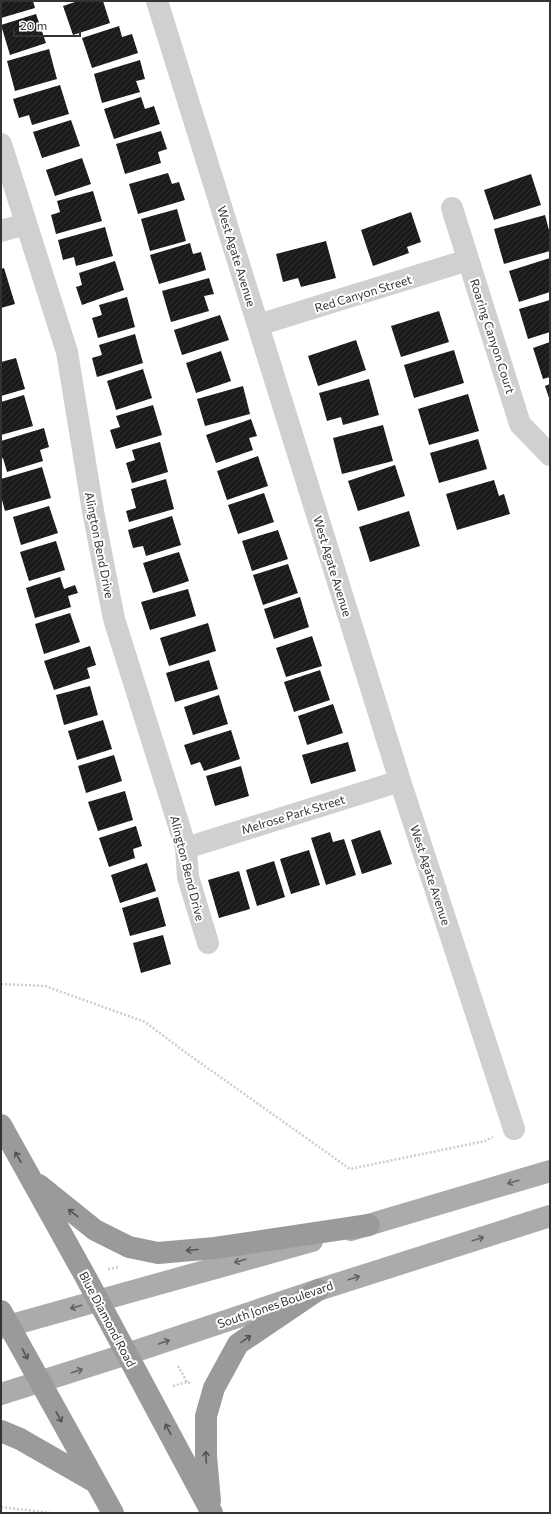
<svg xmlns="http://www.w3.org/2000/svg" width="551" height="1514" font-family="Commissioner,sans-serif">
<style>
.building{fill:url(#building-hatch)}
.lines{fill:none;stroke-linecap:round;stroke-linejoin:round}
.path{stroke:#cdcdcd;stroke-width:2.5;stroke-dasharray:2 2;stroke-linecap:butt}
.minor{stroke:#d0d0d0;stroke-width:22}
.major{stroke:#ababab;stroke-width:22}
.highway{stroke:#9a9a9a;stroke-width:22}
.oneway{stroke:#525252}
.oneway2{stroke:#636363}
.labels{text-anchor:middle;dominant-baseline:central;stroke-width:4;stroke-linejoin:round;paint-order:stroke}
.street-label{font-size:12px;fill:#333;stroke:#fff}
</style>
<defs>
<pattern id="building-hatch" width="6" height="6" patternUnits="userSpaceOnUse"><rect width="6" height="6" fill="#1a1a1a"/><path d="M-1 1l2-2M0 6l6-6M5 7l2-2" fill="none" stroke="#333"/></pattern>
</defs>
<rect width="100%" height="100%" fill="#fff"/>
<path class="building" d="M1,1h32l2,7 -34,10z
M78,1h25l7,22 -37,12 -10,-29z
M36,14l10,29 -36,12 -9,-30z
M119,26l3,11 10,-3 6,19 -46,15 -10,-30z
M49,49l8,30 -42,12 -8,-30z
M140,60l5,19 -9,2 4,11 -38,11 -8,-29z
M60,85l9,29 -37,11 -3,-10 -10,3 -6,-19z
M141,97l4,12 9,-3 6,18 -46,15 -10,-30z
M71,120l9,26 -38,12 -9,-26z
M161,131l6,18 -9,3 3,11 -36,11 -9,-30z
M82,158l9,26 -36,12 -9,-26z
M168,173l4,11 7,-2 6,18 -47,14 -9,-30z
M531,174l10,31 -47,15 -10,-30z
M93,191l9,30 -46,13 -5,-19 9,-3 -3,-11z
M177,209l9,32 -36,10 -9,-32z
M411,212l10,30 -14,5 2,6 -36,13 -12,-36z
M545,215l5,19v17l-46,13 -10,-35z
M105,227l8,29 -37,10 -2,-9 -11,3 -5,-20z
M326,241l10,37 -35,9 -3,-9 -15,4 -7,-28z
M190,243l3,11 8,-2 5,18 -47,14 -9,-29z
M550,258v34l-31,10 -10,-31z
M115,261l9,29 -42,15 -6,-18 6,-2 -3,-12z
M4,268l11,36 -14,4v-39z
M209,278l5,16 -10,2 5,15 -38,11 -9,-31z
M127,297l8,30 -37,11 -6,-20 10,-3 -3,-10z
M550,300v32l-22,7 -9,-30z
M439,311l10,31 -48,15 -10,-31z
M220,315l9,25 -47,15 -8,-25z
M135,334l8,29 -46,14 -5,-19 10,-3 -3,-10z
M356,340l10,30 -48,16 -10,-30z
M550,342v35l-7,2 -10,-31z
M454,350l10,33 -50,15 -10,-33z
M221,351l10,30 -35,12 -10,-30z
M16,358l9,31 -24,7v-34z
M143,369l9,29 -36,12 -9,-29z
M369,379l10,36 -36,10 -2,-8 -14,4 -8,-28z
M550,384v17l-5,-15z
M243,386l7,28 -45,12 -8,-27z
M468,394l11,37 -50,14 -11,-36z
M24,395l9,31 -32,9v-33z
M153,405l9,30 -46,14 -6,-19 10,-3 -4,-11z
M251,419l6,17 -8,2 4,12 -37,13 -10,-28z
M383,425l10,36 -51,13 -9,-36z
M44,428l5,19 -9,3 3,11 -36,11 -4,-14 -2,1v-18z
M478,439l9,30 -48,14 -9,-30z
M160,442l8,30 -36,11 -6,-20 9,-3 -3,-10z
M258,456l10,30 -41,14 -10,-29z
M395,465l10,31 -47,15 -10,-30z
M42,467l9,31 -46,13 -3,-11 -1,1v-22z
M166,479l8,30 -45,13 -3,-11 10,-3 -5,-19z
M494,480l5,16 5,-2 6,20 -53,16 -11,-36z
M264,493l10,29 -36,12 -10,-29z
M49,506l9,27 -37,12 -8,-28z
M409,511l11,35 -50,16 -11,-35z
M172,516l9,29 -35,11 -3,-10 -10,2 -5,-18z
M278,530l10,29 -36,12 -10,-30z
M56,541l9,29 -36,11 -9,-29z
M179,552l10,29 -36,12 -10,-30z
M288,564l10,29 -35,12 -10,-30z
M60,577l4,12 11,-4 3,8 -10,3 3,11 -36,11 -9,-30z
M188,589l8,27 -46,14 -9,-28z
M300,597l9,30 -35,12 -10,-30z
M70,613l10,29 -36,12 -9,-30z
M208,623l8,28 -47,15 -9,-28z
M312,636l10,30 -36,11 -10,-29z
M90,646l6,19 -9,3 3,10 -36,12 -10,-29z
M209,660l9,29 -43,13 -9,-29z
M320,670l10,30 -36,12 -10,-30z
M90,686l8,29 -34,10 -8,-30z
M219,695l9,29 -35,11 -9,-28z
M333,704l10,29 -36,12 -9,-29z
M103,720l9,29 -35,11 -9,-29z
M231,730l9,29 -36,12 -4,-9 -9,3 -7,-20z
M348,742l8,29 -45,13 -9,-29z
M114,755l8,26 -36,12 -8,-27z
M241,766l8,30 -34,10 -9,-30z
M125,791l8,29 -35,11 -10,-29z
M136,826l6,20 -9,3 2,9 -26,9 -10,-29z
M380,830l12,34 -30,10 -11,-34z
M330,832l3,10 11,-3 12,36 -30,10 -15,-47z
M309,850l11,35 -29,9 -11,-35z
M274,861l11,36 -28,9 -11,-36z
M147,863l9,28 -36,12 -9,-28z
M239,871l11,38 -31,9 -11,-38z
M158,897l8,29 -36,10 -8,-28z
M163,935l8,29 -30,9 -8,-30z"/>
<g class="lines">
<path class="path" d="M1,984l44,2 100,36 40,30 165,117 135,-28 8,-4
M108,1269l11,-2
M178,1366l9,16
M173,1386l14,-4 5,2
M1,1507l50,6"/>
<path class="minor" d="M157,1l243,780 114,348
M1,144l66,208 26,159 21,108 72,229 2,29 20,66
M452,208l68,216 30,31
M1,231l25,-7
M258,325l210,-65
M186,848l214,-67"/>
<path class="major" d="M351,1230l199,-59
M1,1328l311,-87
M1,1394l126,-40 191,-64 232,-74"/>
<path class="highway" d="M1,1125l83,149 128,239
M39,1185l56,45 34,17 29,6 57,-5 154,-23
M1,1311l112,202
M1,1431l19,8 75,43
M210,1501l-4,-45v-40l8,-28 24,-44 80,-54"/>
</g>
<defs><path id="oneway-shaft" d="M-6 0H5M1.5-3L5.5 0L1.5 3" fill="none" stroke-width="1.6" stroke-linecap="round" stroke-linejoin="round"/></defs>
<g class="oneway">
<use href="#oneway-shaft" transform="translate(18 1157) rotate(-119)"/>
<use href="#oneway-shaft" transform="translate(73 1213) rotate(-142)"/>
<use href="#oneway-shaft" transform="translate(192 1250) rotate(175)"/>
<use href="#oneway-shaft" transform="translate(246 1339) rotate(-35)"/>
<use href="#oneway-shaft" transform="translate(25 1354) rotate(62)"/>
<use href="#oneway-shaft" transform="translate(59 1417) rotate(61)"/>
<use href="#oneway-shaft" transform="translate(168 1429) rotate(-118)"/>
<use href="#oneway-shaft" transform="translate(206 1457) rotate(-93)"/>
</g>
<g class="oneway2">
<use href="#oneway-shaft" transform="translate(513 1182) rotate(163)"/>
<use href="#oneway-shaft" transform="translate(478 1239) rotate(-18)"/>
<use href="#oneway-shaft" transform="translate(240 1261) rotate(164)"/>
<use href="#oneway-shaft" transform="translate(354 1278) rotate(-18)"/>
<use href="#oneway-shaft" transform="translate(76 1307) rotate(164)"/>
<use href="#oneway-shaft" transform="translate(164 1342) rotate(-19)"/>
<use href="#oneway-shaft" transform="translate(77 1371) rotate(-18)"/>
</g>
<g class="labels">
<g class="street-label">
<text transform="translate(237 256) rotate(73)">West Agate Avenue</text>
<text transform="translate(363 293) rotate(-17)">Red Canyon Street</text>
<text transform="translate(493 336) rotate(72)">Roaring Canyon Court</text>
<text transform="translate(100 545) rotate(79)">Alington Bend Drive</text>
<text transform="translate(333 566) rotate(73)">West Agate Avenue</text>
<text transform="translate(293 814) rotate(-17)">Melrose Park Street</text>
<text transform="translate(188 868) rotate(76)">Alington Bend Drive</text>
<text transform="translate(431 875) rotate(72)">West Agate Avenue</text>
<text transform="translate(275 1304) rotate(-19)">South Jones Boulevard</text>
<text transform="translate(108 1319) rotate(62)">Blue Diamond Road</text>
</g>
</g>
<rect width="551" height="1514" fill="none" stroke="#333333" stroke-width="4"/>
<path d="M14 30v6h66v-6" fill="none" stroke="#333333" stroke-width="2"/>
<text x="20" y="30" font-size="12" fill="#333333" stroke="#ffffff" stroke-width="3" paint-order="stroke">20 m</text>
</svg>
